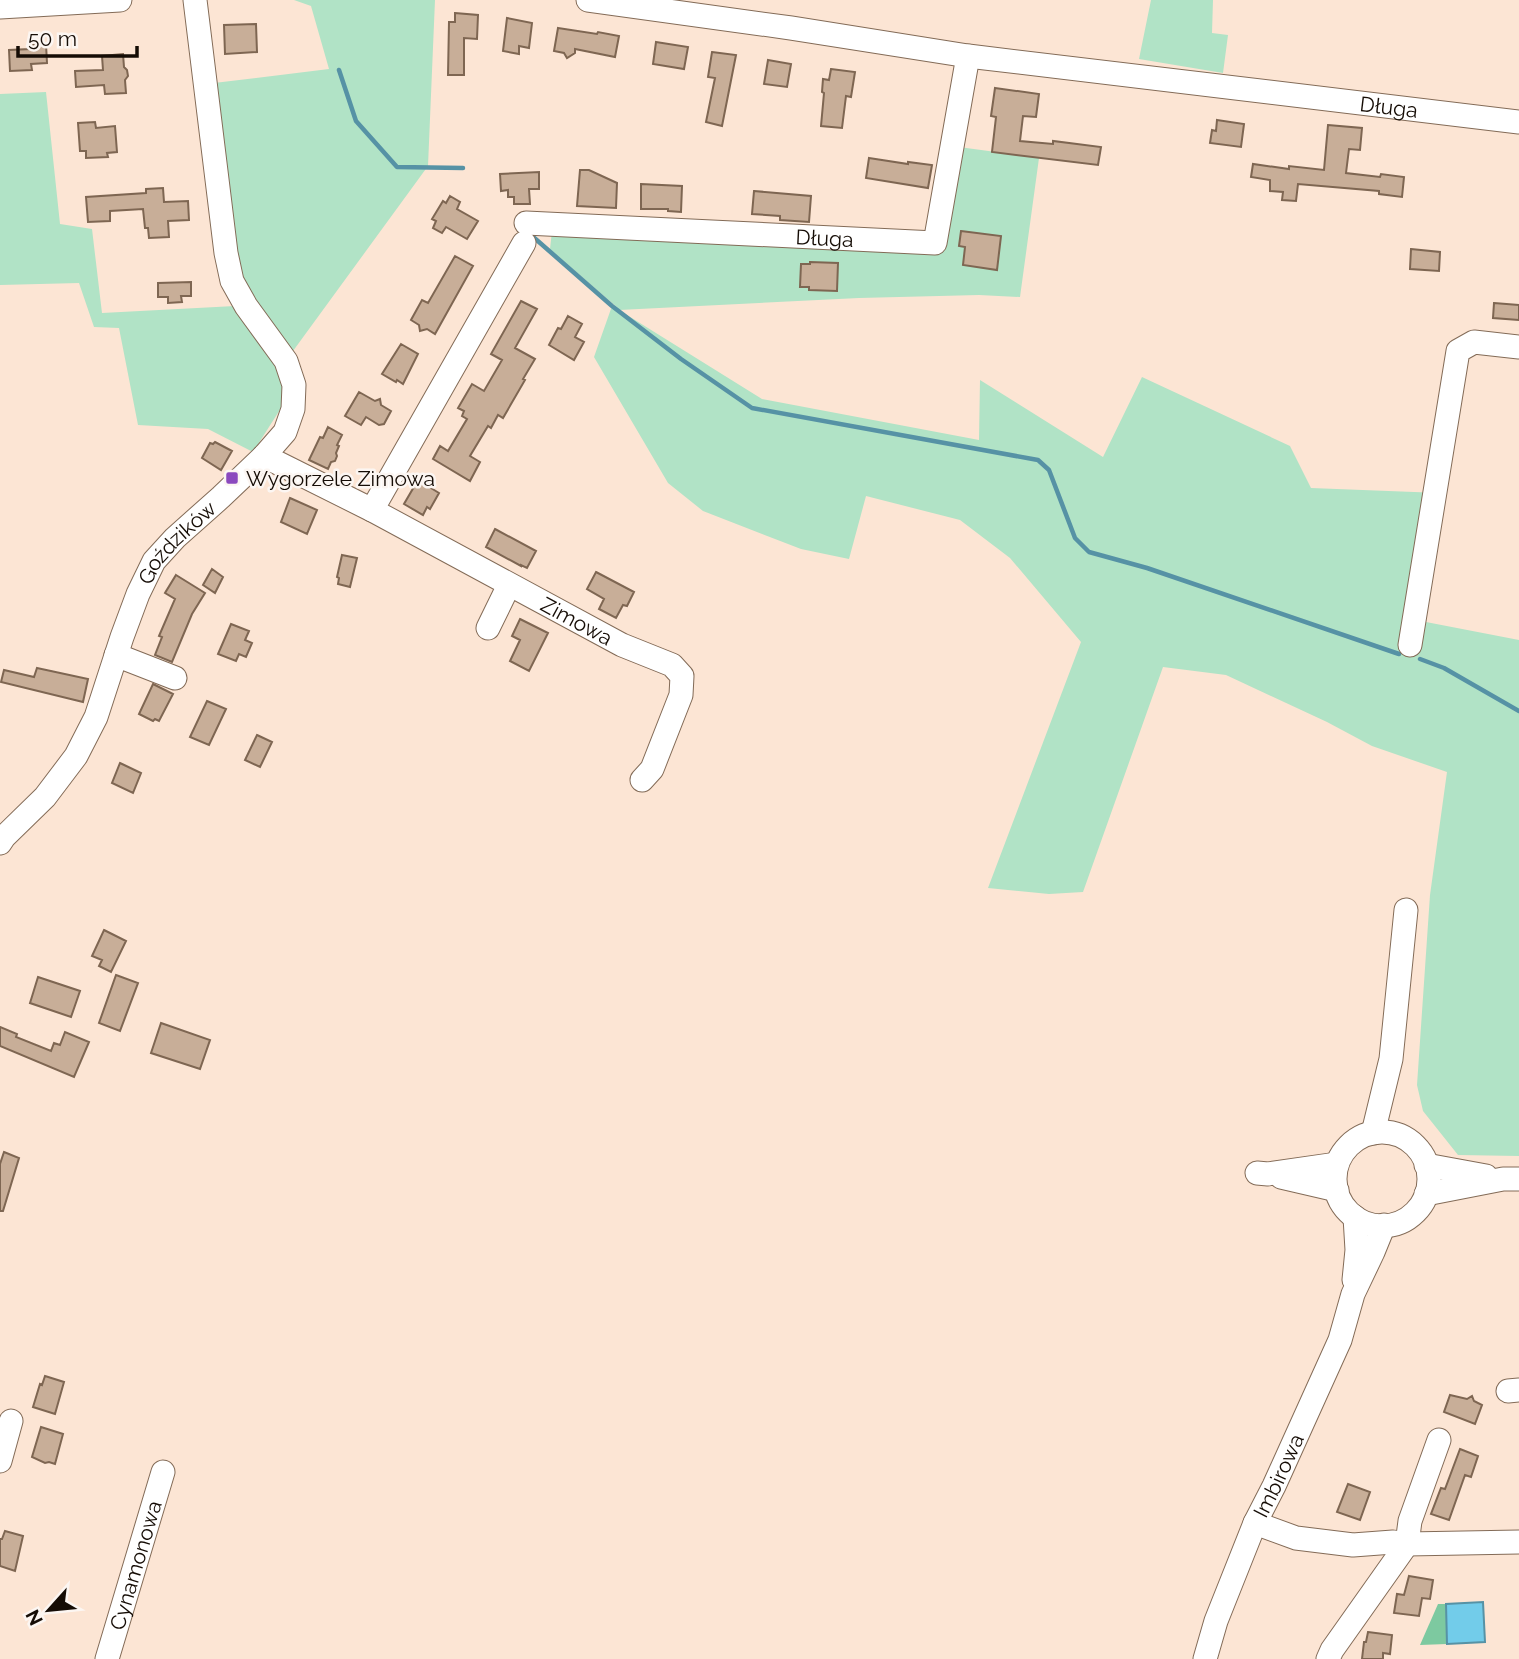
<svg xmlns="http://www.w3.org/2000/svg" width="1519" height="1659" font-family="Raleway,sans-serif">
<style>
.green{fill:#b1e3c6}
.forest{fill:#7dc9a0}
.water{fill:#72ccea;stroke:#5692a5;stroke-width:2}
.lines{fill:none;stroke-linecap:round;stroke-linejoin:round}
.stream{stroke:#5692a5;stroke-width:4.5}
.building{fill:#c8ae98;stroke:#7e6652;stroke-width:2}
.minor-casing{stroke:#836b57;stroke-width:25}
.minor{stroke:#fff;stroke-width:23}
.poi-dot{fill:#8b49be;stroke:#fcf6f2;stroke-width:2.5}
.labels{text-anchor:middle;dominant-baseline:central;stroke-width:5;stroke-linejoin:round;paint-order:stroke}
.street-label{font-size:21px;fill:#150c05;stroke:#fcf6f2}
.poi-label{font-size:21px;fill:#150c05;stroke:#fcf6f2;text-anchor:start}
</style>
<rect width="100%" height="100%" fill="#fce5d4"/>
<path class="green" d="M294,0h141l-7,166 -135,185 -40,-48 -13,-30 -26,-190 115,-14 -18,-63z
M1151,0h62l-1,33 16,2 -5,38 -84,-14z
M46,92l14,132 32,5 10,84 133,-7 32,46 16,27v26l-30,47 -45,-23 -70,-4 -19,-97 -25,-1 -15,-44 -79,2v-191z
M959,147l80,11 -19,139 -41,-2 -120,3 -240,12 143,89 217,41 1,-60 123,77 39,-80 148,69 21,42 129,5 -14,129 93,18v516l-61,-1 -35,-44 -6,-26 13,-190 17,-123 -75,-26 -45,-24 -101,-47 -63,-8 -80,225 -34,2 -61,-6 93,-246 -71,-84 -50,-38 -94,-24 -17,63 -48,-10 -98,-38 -35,-28 -74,-126 18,-51 6,2 -92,-79 24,20 2,-18 388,21z"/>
<path class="forest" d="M1438,1604h8l1,40 -27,1z"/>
<path class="water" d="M1483,1602l2,40 -38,2 -1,-40z"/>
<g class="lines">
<path class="stream" d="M339,70l17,51 41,46 66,1
M531,235l81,71 69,53 71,49 286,52 11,10 26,68 14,14 58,16 252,86
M1420,659l24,9 75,43"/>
</g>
<path class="building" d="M455,13l23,2 -1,24 -13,-1v37h-16l1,-53h6z
M507,18l25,5 -3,25 -10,-2v8l-16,-3z
M256,24l1,28 -32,2 -1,-29z
M558,28l39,6 1,-2 21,4 -4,21 -40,-8v4l-8,5 -3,-5 -10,-2z
M656,42l32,5 -4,22 -31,-5z
M46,44l1,19 -16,1 1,6 -22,1 -1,-21 21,-1 -1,-4z
M712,52l24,3 -14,71 -16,-4 9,-44 -7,-1z
M123,54l1,13 3,3 1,6 -3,4 1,13 -21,1 -1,-9 -28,2 -1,-16 28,-1 -1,-14z
M768,60l23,4 -4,23 -23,-3z
M831,69l24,3 -4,25 -5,-1 -4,32 -21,-2 3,-33 -2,-1 1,-13 6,1z
M995,88l44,6 -3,23 -13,-1 -3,25 33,3v-3l48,6 -3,18 -106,-13 4,-35 -5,-1z
M1217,120l27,4 -3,23 -31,-4 2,-13 4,1z
M95,122l1,6 19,-2 2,26 -10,1 1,4 -22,1v-7h-6l-2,-28z
M1328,125l34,3 -2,22 -11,-1 -3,24 34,4 1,-3 23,3 -2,20 -23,-3v-3l-81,-7 -2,17 -14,-1 1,-8 -13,-1v-11l-19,-3 2,-13 36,5v-3l35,4z
M869,158l39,6v-2l24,3 -4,23 -62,-10z
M580,170h9l28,13 -1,25 -39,-2z
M539,172v17h-10l1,15h-16v-7h-6v-7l-7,1 -1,-17z
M641,184l41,2 -1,26 -13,-1v-2h-27z
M163,188l1,14 24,-1 1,19 -21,1 1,16 -20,1 -1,-10h-3l-2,-19 -33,2v10l-22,1 -2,-25 60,-4v-4z
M754,191l57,5 -2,26 -29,-2v-4l-28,-2z
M450,196l10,6 -3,7 21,12 -11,18 -21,-12 -4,6 -9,-5 3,-7 -4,-2 11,-18 3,2z
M961,231l40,5 -4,34 -34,-5 2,-18 -6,-1z
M1411,249l29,3 -1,19 -29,-2z
M455,256l18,10 -38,68 -8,-5 -7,2 -1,-6 -8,-5 11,-20 6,3z
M810,262l28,1 -1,28 -28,-1v-3h-9l1,-23h9z
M191,282v14h-10l1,6 -14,1v-6h-10v-14z
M521,301l16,8 -22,39 20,11 -12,20 2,1 -22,38 -5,-3 -7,13 -3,-2 -18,30 10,6 -10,19 -37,-22 7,-13 8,5 19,-32 -5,-3 2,-5 -6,-3 14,-24 12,7 18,-31 -11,-6z
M1494,303l25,2v15l-26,-2z
M568,316l14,8 -7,13 9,5 -10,18 -25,-15 9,-17 3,1z
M401,344l17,10 -15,30 -6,-4 -1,2 -14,-8z
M359,392l16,9 5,-2 1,6 10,6 -7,13 -5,1 -13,-8 -5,8 -16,-9z
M328,427l14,8 -5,10 2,1 -3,7 1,3 -2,5 -4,1 -3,7 -19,-9 11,-23 3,1z
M215,442l17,9 -11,19 -19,-12 8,-15 3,1z
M418,480l21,13 -9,16 -3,-2 -4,8 -19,-11z
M290,498l27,12 -10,24 -26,-12z
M495,529l41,22 -9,17 -6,-3v1l-35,-19z
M342,555l15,3 -7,29 -12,-3 1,-6 -2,-1z
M212,569l11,8 -8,16 -12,-8z
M596,572l38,20 -7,14 -4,-1 -7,13 -17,-9 5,-10 -17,-10z
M176,575l29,18 -13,21 -20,48 -17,-7 7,-18 -3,-1 16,-37 -10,-6z
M520,619l28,14 -19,38 -19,-10 10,-21 -8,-4z
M231,624l18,7 -4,9 7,3 -6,14 -7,-3 -3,7 -18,-7z
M37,668l51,11 -5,23 -82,-20 3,-12 30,7z
M153,684l20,10 -14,27 -4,-2 -2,2 -14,-7z
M207,701l19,8 -17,36 -19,-8z
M257,735l15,7 -12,25 -15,-7z
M120,763l21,10 -8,20 -21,-10z
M104,930l22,11 -15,31 -12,-6 3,-6 -10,-4z
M116,975l22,8 -18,48 -21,-8z
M38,977l42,14 -9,26 -41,-14z
M161,1023l49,17 -10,29 -49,-16z
M0,1027l17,7 -1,3 35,14 3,-8 6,2 5,-13 24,10 -15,35 -74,-31z
M4,1152l15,6 -16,53h-3v-47z
M45,1376l19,6 -9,32 -22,-7 7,-23 2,1z
M1450,1395l17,4 5,-3 2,5 8,4 -7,19 -31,-12z
M41,1427l22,7 -8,30 -6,-2 -4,1 -13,-6z
M1460,1449l18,7 -7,21 -6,-2 -16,45 -18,-6 10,-26 4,1z
M1348,1484l22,8 -10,28 -23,-8z
M5,1531l18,5 -8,35 -15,-5v-27h2z
M1409,1576l24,4 -3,19 -8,-1 -3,18 -25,-3 3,-19 7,1z
M1368,1632l24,3 -2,19 -7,-1v6h-21l2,-17h2z"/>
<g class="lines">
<g class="minor-casing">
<g id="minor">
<path id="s1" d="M588,0l203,28 177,28 551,66"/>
<path d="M0,7l120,-7"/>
<path id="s2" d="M526,223l409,20 33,-187"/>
<path d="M264,456l108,54 152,-267"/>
<path id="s3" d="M372,510l250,135 50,20 10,11 -1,19 -29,74 -10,11"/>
<path d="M488,628l21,-43"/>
<path d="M1410,645l48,-294 16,-9 45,5"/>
<path d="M116,655l59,23"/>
<path id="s4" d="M0,843l4,-6 41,-40 31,-41 20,-39 26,-80 16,-43 16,-33 21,-23 46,-41 43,-41 21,-24 8,-23 1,-24 -8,-24 -40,-55 -14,-25 -6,-28 -31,-253"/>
<circle cx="1382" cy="1179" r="47"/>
<path d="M1373,1133l18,-74 15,-149"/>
<path d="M1426,1165l60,11"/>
<path d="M1257,1173l11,1 69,-10"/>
<path d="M1281,1177l56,13"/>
<path d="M1426,1194l77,-15h16"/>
<path d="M1354,1280l3,-30 -2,-33"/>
<path d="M1508,1391l11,-1"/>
<path d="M0,1461l11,-40"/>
<path d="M1255,1523l41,15 57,7 40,-3 14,2 112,-2"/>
<path id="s5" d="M107,1659l56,-187"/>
<path id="s6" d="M1205,1659l11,-38 39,-98 19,-37 66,-146 13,-46 20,-42 11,-27"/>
<path d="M1328,1659l4,-9 75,-106 3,-23 29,-81"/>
</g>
</g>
<use href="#minor" class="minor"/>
</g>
<rect class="poi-dot" x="225" y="471" width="14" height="14" rx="3.5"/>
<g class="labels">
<g class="street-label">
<text stroke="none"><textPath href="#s1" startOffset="808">Długa</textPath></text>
<text stroke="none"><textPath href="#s2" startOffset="299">Długa</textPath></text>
<text stroke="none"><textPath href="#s4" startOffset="355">Goździków</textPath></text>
<text stroke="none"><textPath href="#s3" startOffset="233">Zimowa</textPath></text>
<text stroke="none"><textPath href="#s6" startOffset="198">Imbirowa</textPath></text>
<text stroke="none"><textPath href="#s5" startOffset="98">Cynamonowa</textPath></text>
</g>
<g class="poi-label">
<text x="246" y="478">Wygorzele Zimowa</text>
</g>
</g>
<g transform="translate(49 1610) rotate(243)" stroke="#fcf6f2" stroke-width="5" paint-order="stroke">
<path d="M0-5L12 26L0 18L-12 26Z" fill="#150c05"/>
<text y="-10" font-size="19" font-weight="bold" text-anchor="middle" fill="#150c05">N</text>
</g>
<path d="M18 46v10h119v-10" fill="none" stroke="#150c05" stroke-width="3.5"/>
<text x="28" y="46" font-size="21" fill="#150c05" stroke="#fcf6f2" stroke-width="5" paint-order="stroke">50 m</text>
</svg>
